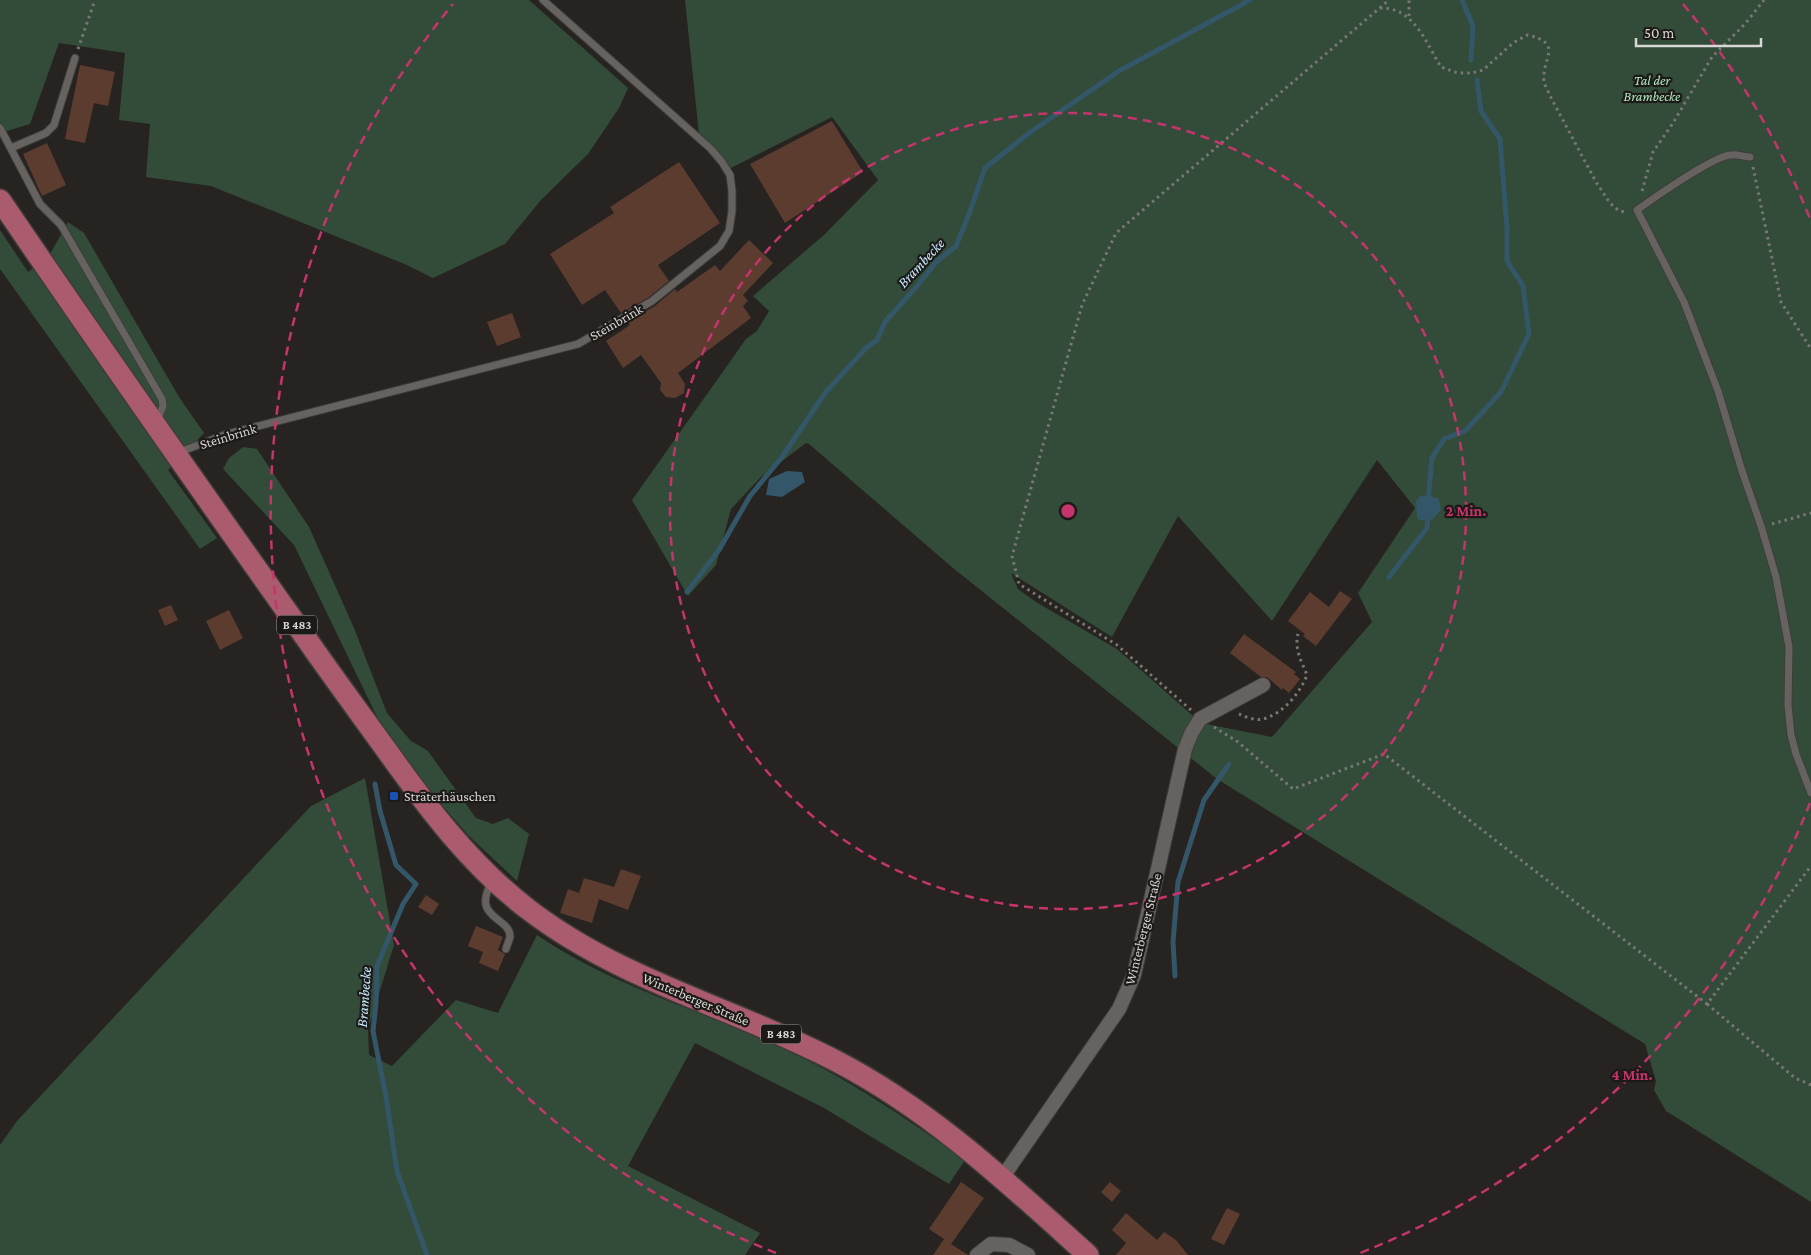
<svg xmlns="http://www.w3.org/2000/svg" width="1811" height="1255" font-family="'Crimson Pro',serif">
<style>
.green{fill:#324c39;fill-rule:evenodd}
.water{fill:#335768}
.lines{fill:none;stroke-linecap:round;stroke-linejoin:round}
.stream{stroke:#335768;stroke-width:5}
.building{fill:#5d3c30}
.lane-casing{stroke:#3f3d3b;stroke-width:9}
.street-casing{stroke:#3f3d3b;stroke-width:16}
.primary-casing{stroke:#3f3d3b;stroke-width:24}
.path{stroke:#797774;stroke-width:3;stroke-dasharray:2.5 4;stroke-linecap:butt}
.lane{stroke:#66625f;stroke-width:7}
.street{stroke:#66625f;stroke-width:14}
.primary{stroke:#ab5b6e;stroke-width:21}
.ring{fill:none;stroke:#c5356d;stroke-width:2.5;stroke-dasharray:9 6}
.transit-dot{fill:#1a4fb4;stroke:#1c1917;stroke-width:2}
.labels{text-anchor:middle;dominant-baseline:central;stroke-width:4.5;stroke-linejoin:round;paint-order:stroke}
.shield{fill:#1c1917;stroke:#a09e9c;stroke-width:1}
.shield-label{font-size:12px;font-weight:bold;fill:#d8d7d5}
.park-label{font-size:14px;font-style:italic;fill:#b0e8bf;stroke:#1c1917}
.street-label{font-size:14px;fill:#d8d7d5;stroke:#1c1917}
.poi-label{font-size:14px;fill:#d8d7d5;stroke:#1c1917;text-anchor:start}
.water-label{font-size:15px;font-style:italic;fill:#c4ebff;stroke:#1c1917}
.centre{fill:#c5356d;stroke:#1c1917;stroke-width:2.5}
.ring-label{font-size:15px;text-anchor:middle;font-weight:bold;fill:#c5356d;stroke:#1c1917;stroke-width:4.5;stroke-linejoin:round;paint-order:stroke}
</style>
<rect width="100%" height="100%" fill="#262320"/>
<path class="green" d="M0,0h529l99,88 -9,20 -31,46 -47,46 -36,44 -72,34 -26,-13 -196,-79 -65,-9 4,-53 -31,-4 6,-67 -66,-10 -29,81 -30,9z
M685,0h1126v1202l-145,-91 -12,-21 2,-9 -11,-37 -428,-265 -264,-211 -144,-124 -3,-1 -45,34 -30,32 -15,56 -28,31 -56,-96 114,-161 11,-8 12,-20 -16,-15 72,-62 53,-54 -46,-63 -101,51 -31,-24zM1377,460l38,48 -57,85 14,29 -100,115 -71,-14 -84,-74 -81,-47 -18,-13 -7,-16 101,64 66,-121 94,105z
M68,222l16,11 95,164 25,36 -36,37 49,68 -17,11 -200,-280v-39l28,42 22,-18z
M243,447l14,2 52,78 45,101 33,85 24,28 17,10 48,67 17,6 15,-6 21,16 -12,47 -48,-45 -55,-63 -35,-52 -85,-176 -71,-76 6,-11z
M365,778l29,167 -26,84 1,26 23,11 64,-66 42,13 39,-78c77,52 164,75 247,114 65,30 123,70 181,111l-16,24 -125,-76 -129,-65 -67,123 132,67 -15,22h-745v-110l17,-24 294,-315z"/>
<path class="water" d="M787,471l15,1 3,10 -23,15 -16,-2 3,-16z
M1428,495l11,4 2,11 -9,10h-12l-3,-2 -1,-17 4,-5z"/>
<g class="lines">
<path class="stream" d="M1462,0l11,26 -2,34
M1428,500l4,-42 12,-19 21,-8 36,-39 28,-58 -6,-48 -16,-25v-33l-7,-89 -19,-28 -4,-31
M1389,577l38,-49 1,-15
M687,592l32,-42 31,-54 32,-39 43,-64 41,-45 11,-8 8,-18 32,-36 19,-24 20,-16 13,-32 16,-46 44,-35 90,-62 131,-71
M375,784l5,27 16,54 20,19 -13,20 -26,62 -1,37 -3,28 13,66 11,74 30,84
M1175,976l-2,-34 5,-60 26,-82 25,-36"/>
</g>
<path class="building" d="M80,65l35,7 -7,34 -14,-3 -9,40 -20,-4z
M832,121l31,51 -78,51 -35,-59z
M47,143l19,42 -24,11 -19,-42z
M679,162l41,61 -62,42 11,16 -20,16 -28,16 -16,-23 -23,15 -32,-51 64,-41 -4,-6z
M749,240l24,23 -30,32 5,6 -5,5 8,12 -73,55 7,11 -1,9 -9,5 -9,-1 -6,-7 1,-7 -20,-28 -18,13 -17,-27 24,-16 -3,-3 28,-16 20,-17 2,3 38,-27 5,6z
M512,313l9,24 -24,9 -10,-24z
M1340,591l12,8 -36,47 -13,-10 2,-2 -17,-13 22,-29 19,15z
M171,605l7,15 -13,6 -7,-16z
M229,610l14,28 -23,12 -14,-29z
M1244,634l52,38 -2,2 6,5 -11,14 -6,-5 -1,2 -15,-13h-6l-31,-24z
M621,869l20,7 -13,34 -29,-11 -7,24 -32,-10 8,-24 11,4 5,-15 30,9z
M426,895l13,9 -7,11 -14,-8z
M476,926l27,11 -5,13 7,4 -7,17 -19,-8 4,-11 -15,-6z
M961,1182l23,16 -33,46 17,11h-35l11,-16 -15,-10z
M1110,1182l11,9 -9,11 -11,-10z
M1227,1208l13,6 -16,31 -13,-6z
M1126,1213l31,27 7,-8 12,8 12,15h-72l10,-12 -14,-13z"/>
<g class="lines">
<g class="lane-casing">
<path id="lane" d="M0,128l40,76 21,21 101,174 1,7 -6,15
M11,148l35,-15 8,-8 21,-67
M1750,157c-6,0 -13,-3 -19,-2 -16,0 -79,44 -94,55l47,92 34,89 24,80 19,55 15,51 13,70 -1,58 3,30 5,19 15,39
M177,453l50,-19 351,-90 74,-43 68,-55 9,-15 3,-20v-20l-2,-16 -8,-13 -11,-13 -168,-149
M492,882c-22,37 19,35 18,55 -1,4 -3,8 -4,12"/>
</g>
<g class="street-casing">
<path id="street" d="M1002,1178l117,-169 15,-34 51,-226 6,-15 9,-15 63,-34
M977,1255l14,-11 18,1 19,10"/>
</g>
<g class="primary-casing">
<path id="primary" d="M0,200c101,148 204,295 308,441 25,36 51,71 77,107 42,59 86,118 144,162 93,71 205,98 307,151 95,49 173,123 252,194"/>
</g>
<path class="path" d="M1380,8c34,-1 46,35 61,59l17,6h14l11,-3 30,-27 14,-8c38,8 14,24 17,47 1,4 4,8 5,12l47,88 14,21 9,8 7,1
M1409,16v-16
M78,49l17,-49
M1753,167l28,135 30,47
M1642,191l11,-39 20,-29 39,-66 33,-33 19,-24
M1772,524l39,-11
M1191,710l-74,-65 -98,-61 -7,-28 70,-251 34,-72 273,-233
M1239,714c7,3 16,7 24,5 20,-5 37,-26 44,-44 -5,-12 -13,-27 -9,-41
M1214,727l24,15 55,47 91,-35 323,250 104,-138
M1707,1004l88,74 16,7"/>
<use href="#lane" class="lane"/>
<use href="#street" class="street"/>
<use href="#primary" class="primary"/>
</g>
<g class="ring">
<circle cx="1068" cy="511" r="398"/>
<path d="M1810 803A797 797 0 0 1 1360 1253M776 1253A797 797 0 0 1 453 4M1683 4A797 797 0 0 1 1810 219"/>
</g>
<rect class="transit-dot" x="389" y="791" width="10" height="10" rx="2.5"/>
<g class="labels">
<g class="shield">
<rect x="277" y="615.5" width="40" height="19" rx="4"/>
<rect x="761" y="1024.5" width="40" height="19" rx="4"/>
</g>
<g class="shield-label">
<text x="297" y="625">B 483</text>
<text x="781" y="1034">B 483</text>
</g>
<g class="park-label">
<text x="1652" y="80">Tal der<tspan x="1652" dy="16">Brambecke</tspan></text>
</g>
<g class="street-label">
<text transform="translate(616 322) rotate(-30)">Steinbrink</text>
<text transform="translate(228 436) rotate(-17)">Steinbrink</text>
<text transform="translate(1143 929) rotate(-76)">Winterberger Straße</text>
<text transform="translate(696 999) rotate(23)">Winterberger Straße</text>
</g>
<g class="poi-label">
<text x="404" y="796">Sträterhäuschen</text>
</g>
<g class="water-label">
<text transform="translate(921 263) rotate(-47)">Brambecke</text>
<text transform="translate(364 997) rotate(-86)">Brambecke</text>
</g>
</g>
<circle cx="1068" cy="511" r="8" class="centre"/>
<g class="ring-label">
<text x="1466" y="516">2 Min.</text>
<text x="1632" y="1080">4 Min.</text>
</g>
<path d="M1636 38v8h125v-8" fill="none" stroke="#d8d7d5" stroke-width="2.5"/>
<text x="1644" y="38" font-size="15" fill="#d8d7d5" stroke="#1c1917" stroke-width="4" paint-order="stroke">50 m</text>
</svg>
